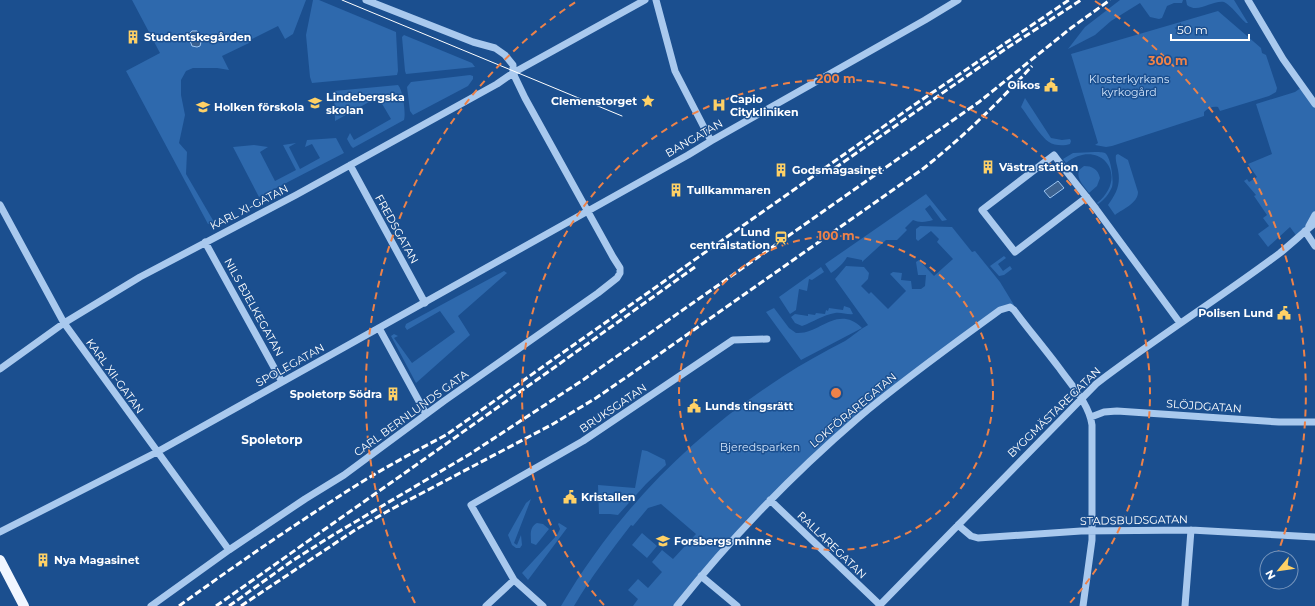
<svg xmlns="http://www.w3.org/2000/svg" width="1315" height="606" font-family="Montserrat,sans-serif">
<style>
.green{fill:#2e69ad}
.water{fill:#3c6290;stroke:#9cc4f0}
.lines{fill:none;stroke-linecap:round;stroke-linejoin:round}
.minor{stroke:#a9c9ee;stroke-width:7}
.major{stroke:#f0f6ff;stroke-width:10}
.tram{stroke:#fff;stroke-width:1}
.rail{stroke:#fff;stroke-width:3;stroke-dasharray:7 3;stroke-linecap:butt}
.ring{fill:none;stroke:#ee8249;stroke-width:2;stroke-dasharray:7 5}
.labels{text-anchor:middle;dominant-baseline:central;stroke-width:3;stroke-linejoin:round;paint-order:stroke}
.poi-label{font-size:11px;font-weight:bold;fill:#fff;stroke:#1b4f8f;text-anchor:start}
.park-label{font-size:11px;fill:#cfe3fa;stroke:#1b4f8f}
.street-label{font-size:11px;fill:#fff;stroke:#1b4f8f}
.neighbourhood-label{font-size:12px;font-weight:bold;fill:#fff;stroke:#1b4f8f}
.centre{fill:#ee8249;stroke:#1b4f8f;stroke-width:2}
.ring-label{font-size:12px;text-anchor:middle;font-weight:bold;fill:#ee8249;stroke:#1b4f8f;stroke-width:3;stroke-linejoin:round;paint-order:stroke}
</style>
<rect width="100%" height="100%" fill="#1b4f8f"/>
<path class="green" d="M132,0h174l-13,34 -8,5 -7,-13 -26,13 -3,4 -27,13 7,14 -12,-2h-24l-7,3 -5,9v15l4,20 -6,28 8,9 -1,22 28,48 -6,2 -82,-153 34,-18z
M313,0h6l77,32 2,39 -1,4 -85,8 -2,-6 -4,-42z
M1120,0h63l-1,3h-8l-7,3 -5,12 -3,1 -9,-2 -10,-14 -29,18 -16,14 -27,14 17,-22z
M1186,0h48l14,23h-2c-7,-6 -14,-17 -22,-21 -12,-2 -26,12 -37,3z
M1218,11l43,37 1,5 4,2 11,33 -1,4 -7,4 -49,15 -2,-4c-5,-1 -10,1 -14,5v4l-92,30 -6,1 -11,-2 3,-2 -27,-89z
M404,35l68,28 3,4 -69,7 -1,-3 -3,-34z
M470,75l3,1v3l-5,7 -55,29 -3,-4 -3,-24 4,-5z
M398,85c5,5 8,28 6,35l-51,28 -2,-2 -4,-7 3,-6 4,7 37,-21 -13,-22 -43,24 -1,-30z
M1302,87l13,17v116l-17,18 -8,-11 -22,20 -10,-13 11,-8 -6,-8 4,-3 -13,-19 2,-1 -12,-14 3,-2 2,3 8,-5 -9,-13 24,-10 -16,-50 39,-12z
M1025,98l26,40 11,2 8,-1 1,2 -1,3c-5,2 -16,2 -21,-2 -9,-6 -21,-26 -28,-35z
M336,138l8,15 -85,44 -26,-50 21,-2 14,2 -8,5 15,29 21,-11 -13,-25 13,-2 -7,4 11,22 20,-11 -8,-14 -7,3 2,-7z
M1095,152c3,0 8,0 10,1 6,4 9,28 7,34 -3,7 -8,13 -14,17l-1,-1c34,-28 2,-66 -31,-40l-3,-4 10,-6z
M1118,154l10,6 10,32c0,11 -15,17 -23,23l-7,-10c8,-11 13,-20 10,-35 -1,-5 -3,-10 -2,-15z
M1084,166c8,0 14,3 16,12l-3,8 -8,7c-5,-7 -13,-14 -10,-23z
M926,194l21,26 -5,1 -12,-16 -5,4 8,11c-6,2 -14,3 -20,0l-8,8 2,2 -10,10h-11l-24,22v-2l-15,-3c-3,6 -10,12 -16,16l-6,-9z
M920,226l32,1 20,25 3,-1 25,31 14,23 -2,3 -5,-1 -115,83 -122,110 -93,106h-44l5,-7 -10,-9 10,-11 10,9 14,-16 -10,-10 10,-12 11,9 23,-25 -35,-30 -13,4 -15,18 -2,-1c-20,26 -40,52 -57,81h-13c55,-94 130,-170 221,-229 21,-14 42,-25 63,-36 8,-5 15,-12 23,-16l-33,-46 11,-13 18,1 5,6 -1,6 -7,7 8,8 2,-2 17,17 18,-18 -16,-17 3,-2 9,1 -1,7 10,1 1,8h9l4,-3 1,-11h-8l-2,-13 3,-2 15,16 19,-17 -16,-17 2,-3 -8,-8 -13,10 -2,-2v-10z
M1004,256l2,2 -8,6 5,7 7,-5 2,3 -8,6 -5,1 -9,-10z
M821,267l3,5 -12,8 -3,-1 -2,12 -8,-2 -3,21 -6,4 -11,-17z
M504,271l3,2 -49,43 12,19 -54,48 -25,-47 3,-2 4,2 -4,2 18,25 43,-31 -15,-21 -33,19 -2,-3 1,-3z
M844,306l6,2 3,6c-5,1 -12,-2 -18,-1 -12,2 -22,9 -33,13l-7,-3 -4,-6 4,-3 13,2v-2l7,1 1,-2 9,1 1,-4 2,1 1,-3 14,2z
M774,308l15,20 7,5c24,2 41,-29 66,-5l-61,32 -35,-48z
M642,450l5,1 18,9 1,5 -20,19 -28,31 -8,-1h-11l-1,-29 37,3z
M531,499l-17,44 3,2 4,-10 1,10 -2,3h-4l-4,-3 -4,-10 18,-32z
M537,523l6,1 6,5 -13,16 -5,-2c0,-7 -2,-16 6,-20z
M559,523l8,5 -39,52 -6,-7 35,-38 3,-6 -2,-5z
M642,533l15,13 -10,12 -15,-13z"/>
<path class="water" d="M192,31h5l5,7 -2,8 -3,1 -5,-1 -4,-11z
M1058,181l6,7 -14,10 -6,-7z"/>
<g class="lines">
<path class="minor" d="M656,0l19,71 36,70
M1248,0l35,59 32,45
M350,165l75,138
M1087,197l-72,55 -33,-42 72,-55c13,18 28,36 42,54l84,114
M0,205l64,118 165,227
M1309,226l6,-11
M1305,231l10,15
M205,242l77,140
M379,328l47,86
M0,369l64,-46 76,-46 156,-82 201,-111 16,-11 132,-73
M1091,417l13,-5 13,-1 162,11h36
M770,500l110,105
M958,525l13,11 7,2 103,-7 110,-1 124,7
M0,532l157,-80 531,-297 23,-14 214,-121 33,-20
M701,576l36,30
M151,606l78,-56 76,-51 39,-24 100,-74 154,-108 19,-15 3,-5v-5l-7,-11 -88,-159 -12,-25v-8l-8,-10 -10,-7 -22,-6 -107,-42
M486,606l28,-26
M543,606l-29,-26 -43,-75 112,-64 150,-101 34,-1
M677,606c54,-68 115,-131 181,-188 45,-38 94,-73 142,-108l10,-3 4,3c15,20 31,39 46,59 12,17 29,35 32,56v115l-9,66
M879,606l217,-222c60,-46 124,-86 184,-131 12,-10 23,-20 35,-30
M1185,606l6,-76"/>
<path class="major" d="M0,560l24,46"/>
<path class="tram" d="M342,0l280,116"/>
<path class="rail" d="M835,168l172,-120 74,-48
M179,606c51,-37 103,-73 156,-107 36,-24 73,-44 111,-64l471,-332 152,-103
M216,606l339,-239 140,-100
M229,606l63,-45 41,-26 137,-81 113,-74 396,-278 92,-74 39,-28
M241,606l114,-76 33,-19 165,-87 43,-26 35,-24 293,-206c39,-31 74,-65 108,-102"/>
</g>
<g class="ring">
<circle cx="836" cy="393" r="157"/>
<path d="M604 605A314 314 0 1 1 1068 605"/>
<path d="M415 603A470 470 0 0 1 577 1M1095 1A470 470 0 0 1 1276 558"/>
</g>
<defs>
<g id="building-bare" transform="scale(1.08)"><path d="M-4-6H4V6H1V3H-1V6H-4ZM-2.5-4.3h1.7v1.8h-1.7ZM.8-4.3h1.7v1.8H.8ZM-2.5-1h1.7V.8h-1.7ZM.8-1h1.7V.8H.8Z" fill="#ffd166" stroke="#1b4f8f" stroke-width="2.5" paint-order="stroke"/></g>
<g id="civic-bare" transform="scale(1.08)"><path d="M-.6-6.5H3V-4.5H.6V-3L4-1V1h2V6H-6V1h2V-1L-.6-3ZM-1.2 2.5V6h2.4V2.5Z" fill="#ffd166" stroke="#1b4f8f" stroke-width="2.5" paint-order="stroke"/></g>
<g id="sight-bare" transform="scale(1.08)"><path d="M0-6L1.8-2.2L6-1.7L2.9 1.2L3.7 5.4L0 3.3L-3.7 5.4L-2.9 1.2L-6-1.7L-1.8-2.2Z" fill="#ffd166" stroke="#1b4f8f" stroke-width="2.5" paint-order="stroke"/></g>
<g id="school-bare" transform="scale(1.08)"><path d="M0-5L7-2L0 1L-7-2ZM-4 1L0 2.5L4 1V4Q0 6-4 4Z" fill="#ffd166" stroke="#1b4f8f" stroke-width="2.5" paint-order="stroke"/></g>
<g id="hospital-bare" transform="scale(1.08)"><path d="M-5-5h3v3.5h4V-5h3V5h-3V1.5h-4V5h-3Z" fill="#ffd166" stroke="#1b4f8f" stroke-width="2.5" paint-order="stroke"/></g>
<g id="station-bare" transform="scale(1.08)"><path d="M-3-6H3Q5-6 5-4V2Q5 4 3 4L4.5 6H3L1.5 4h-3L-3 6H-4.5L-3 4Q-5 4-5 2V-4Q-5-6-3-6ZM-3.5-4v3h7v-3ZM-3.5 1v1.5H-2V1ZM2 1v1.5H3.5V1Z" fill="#ffd166" stroke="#1b4f8f" stroke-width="2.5" paint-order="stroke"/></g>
</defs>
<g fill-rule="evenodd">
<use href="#building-bare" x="133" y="37"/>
<use href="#civic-bare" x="1051" y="85"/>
<use href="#sight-bare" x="648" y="101"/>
<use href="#school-bare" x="315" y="103"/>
<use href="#hospital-bare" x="719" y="105"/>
<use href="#school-bare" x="203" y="107"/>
<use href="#building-bare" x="988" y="167"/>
<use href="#building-bare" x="781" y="170"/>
<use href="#building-bare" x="676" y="190"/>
<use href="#station-bare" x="781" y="238"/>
<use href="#civic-bare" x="1284" y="313"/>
<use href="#building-bare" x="393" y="394"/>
<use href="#civic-bare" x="694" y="406"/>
<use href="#civic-bare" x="570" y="497"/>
<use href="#school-bare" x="663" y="541"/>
<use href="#building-bare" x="43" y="560"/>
</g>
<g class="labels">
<g class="poi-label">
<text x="144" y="37">Studentskegården</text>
<text x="1040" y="85" text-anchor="end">Oikos</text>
<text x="326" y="97">Lindebergska<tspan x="326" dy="13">skolan</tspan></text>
<text x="730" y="99">Capio<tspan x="730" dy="13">Citykliniken</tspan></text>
<text x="637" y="101" text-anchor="end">Clemenstorget</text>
<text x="214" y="107">Holken förskola</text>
<text x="999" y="167">Västra station</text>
<text x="792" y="170">Godsmagasinet</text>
<text x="687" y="190">Tullkammaren</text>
<text x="770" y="232" text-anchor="end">Lund<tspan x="770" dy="13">centralstation</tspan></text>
<text x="1273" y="313" text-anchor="end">Polisen Lund</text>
<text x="382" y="394" text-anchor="end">Spoletorp Södra</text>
<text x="705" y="406">Lunds tingsrätt</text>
<text x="581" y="497">Kristallen</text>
<text x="674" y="541">Forsbergs minne</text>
<text x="54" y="560">Nya Magasinet</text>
</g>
<g class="park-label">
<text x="1129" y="79">Klosterkyrkans<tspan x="1129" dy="13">kyrkogård</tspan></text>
<text x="760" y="447">Bjeredsparken</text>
</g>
<g class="street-label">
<text transform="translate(694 138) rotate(-30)">BANGATAN</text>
<text transform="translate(249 207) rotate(-27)">KARL XI-GATAN</text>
<text transform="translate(397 229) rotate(61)">FREDSGATAN</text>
<text transform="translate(254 307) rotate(61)">NILS BJELKEGATAN</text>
<text transform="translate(290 365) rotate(-29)">SPOLEGATAN</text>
<text transform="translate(115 376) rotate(54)">KARL XII-GATAN</text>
<text transform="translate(1204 406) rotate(4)">SLÖJDGATAN</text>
<text transform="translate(613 408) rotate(-34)">BRUKSGATAN</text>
<text transform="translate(853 410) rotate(-40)">LOKFÖRAREGATAN</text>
<text transform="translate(1054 412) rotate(-44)">BYGGMÄSTAREGATAN</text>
<text transform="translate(411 413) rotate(-36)">CARL BERNLUNDS GATA</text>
<text transform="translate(1134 520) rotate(-1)">STADSBUDSGATAN</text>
<text transform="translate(832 545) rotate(44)">RALLAREGATAN</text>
</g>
<g class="neighbourhood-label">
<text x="272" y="439">Spoletorp</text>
</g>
</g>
<circle cx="836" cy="393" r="6" class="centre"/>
<g class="ring-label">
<text x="1168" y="65">300 m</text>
<text x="836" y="83">200 m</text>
<text x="836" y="240">100 m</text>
</g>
<g transform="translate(1279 570) rotate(241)"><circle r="19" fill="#1b4f8f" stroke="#7695bc"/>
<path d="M0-3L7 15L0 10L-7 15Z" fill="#ffd166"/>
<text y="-6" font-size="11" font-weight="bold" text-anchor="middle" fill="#ffffff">N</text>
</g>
<path d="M1171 34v6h78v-6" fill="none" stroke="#ffffff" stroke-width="2"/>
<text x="1177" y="34" font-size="12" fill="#ffffff" stroke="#1b4f8f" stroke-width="3" paint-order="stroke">50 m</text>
</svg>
